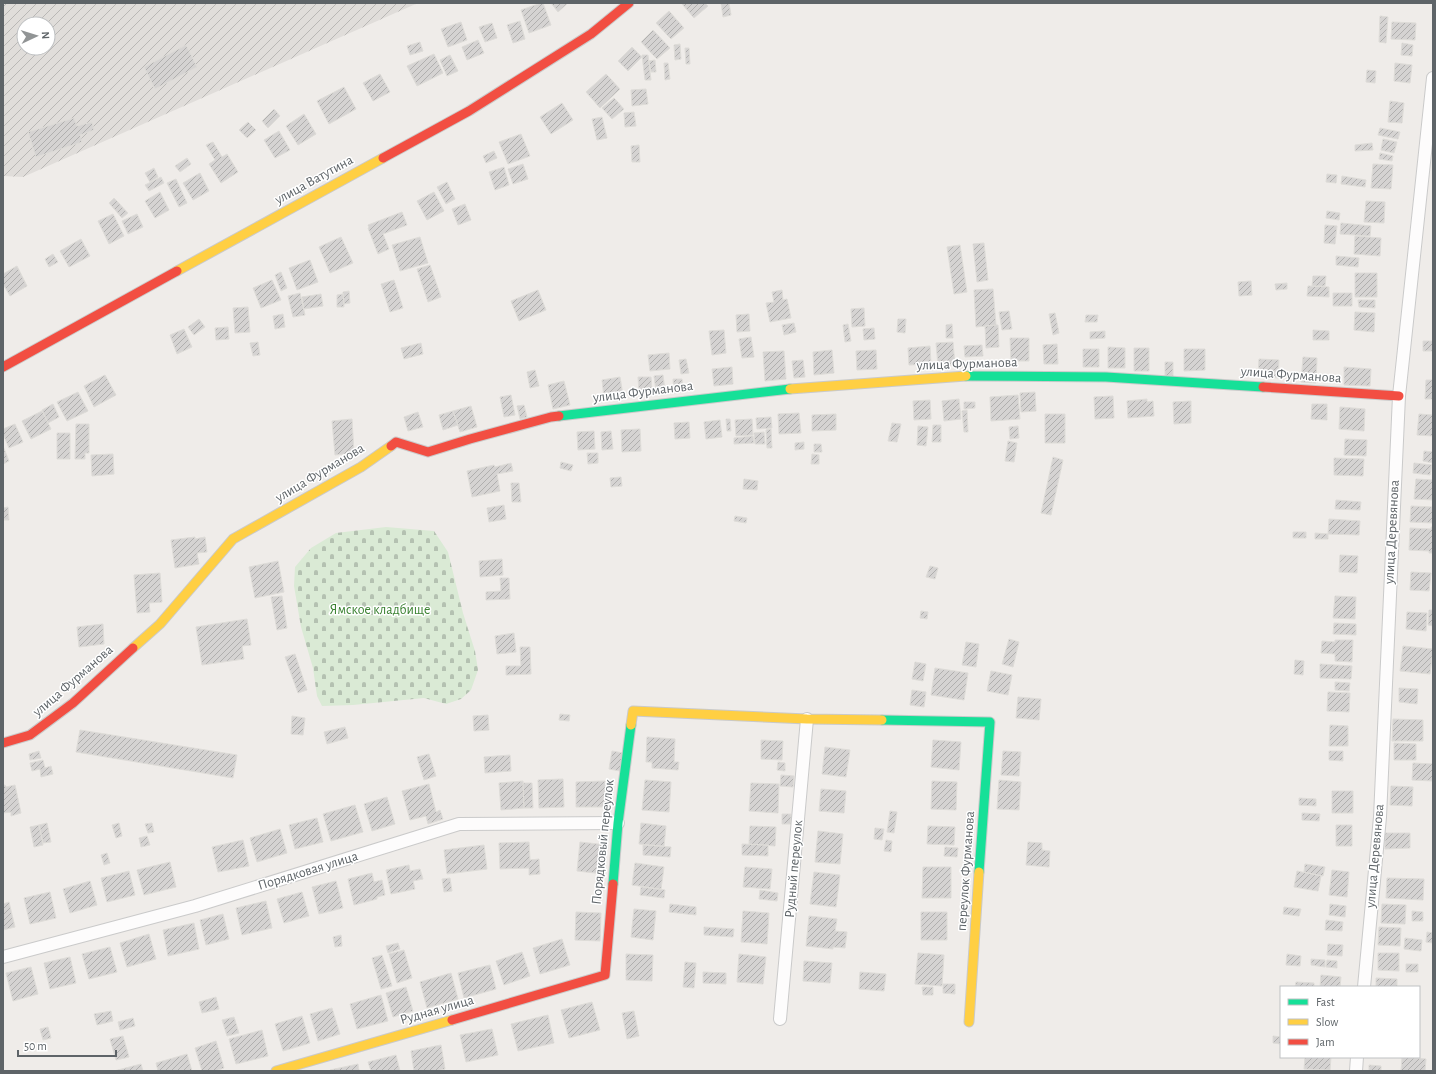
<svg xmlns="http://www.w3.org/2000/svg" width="1436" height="1074" font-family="'Alegreya Sans',sans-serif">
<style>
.industrial{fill:url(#industrial-furrows);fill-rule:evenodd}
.cemetery{fill:url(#cemetery-stones)}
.building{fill:url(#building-hatch);stroke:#dedcd8}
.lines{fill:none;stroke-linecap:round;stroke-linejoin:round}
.street-casing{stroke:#cacaca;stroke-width:14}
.fast-casing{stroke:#cacaca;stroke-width:11}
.slow-casing{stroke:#cacaca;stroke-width:11}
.jam-casing{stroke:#cacaca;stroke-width:11}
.street{stroke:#fdfcfc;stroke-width:12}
.fast{stroke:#16e098;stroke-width:9}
.slow{stroke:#ffcf43;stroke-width:9}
.jam{stroke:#f24e42;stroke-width:9}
.labels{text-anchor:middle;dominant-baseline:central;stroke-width:3;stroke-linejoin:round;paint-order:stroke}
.street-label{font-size:14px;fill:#5e6468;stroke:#fff}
.park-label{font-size:14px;fill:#3b8232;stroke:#fff}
</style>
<defs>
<pattern id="industrial-furrows" width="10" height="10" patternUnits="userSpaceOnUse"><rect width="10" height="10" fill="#e0ddda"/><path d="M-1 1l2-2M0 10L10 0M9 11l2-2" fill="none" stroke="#b9b7b5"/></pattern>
<pattern id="cemetery-stones" width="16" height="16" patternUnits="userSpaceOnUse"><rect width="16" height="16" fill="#daead5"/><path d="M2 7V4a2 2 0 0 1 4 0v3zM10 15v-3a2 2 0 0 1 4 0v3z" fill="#b4c1b1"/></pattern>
<pattern id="building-hatch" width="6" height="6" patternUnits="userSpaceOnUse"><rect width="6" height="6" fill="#d5d3d2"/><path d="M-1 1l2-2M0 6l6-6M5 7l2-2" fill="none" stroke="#b0afae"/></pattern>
</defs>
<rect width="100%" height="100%" fill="#efece9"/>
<path class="industrial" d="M3,3h415l-395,174 -20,-1zM24,24h24v24h-24z"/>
<path class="cemetery" d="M386,527l48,4 14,21 15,61 12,38 3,19 -7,20 -10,9 -15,5 -22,-6 -71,7 -31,1 -5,-10 -4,-28 -12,-41 -7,-41 1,-19 16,-19 25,-15z"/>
<path class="building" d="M541,3h2l8,22 -22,8 -8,-23z
M551,3h17l-10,9z
M683,3h22l3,3 -14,12 -12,-14z
M721,3h8l2,12 -8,2z
M669,11l15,17 -13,11 -15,-16z
M1380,16l8,1 -2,26 -7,-1z
M520,21l5,18 -12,4 -6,-18z
M461,22l6,18 -19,7 -7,-18z
M1392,22l24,1 -1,17 -24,-1z
M492,23l5,15 -12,4 -6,-15z
M653,30l17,18 -13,11 -16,-17z
M478,40l6,13 -17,7 -5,-13z
M420,42l3,9 -13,4 -3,-9z
M1402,43l11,2 -1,11 -11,-1z
M680,44l1,15 -6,1 -1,-15z
M186,45l11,22 -42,22 -11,-22z
M632,47l10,10 -14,14 -10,-10z
M685,48h4l1,16h-4z
M434,54l9,19 -26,13 -10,-20z
M450,55l8,16 -11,5 -7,-16z
M642,55h6l3,25h-6z
M655,60l1,12h-5l-2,-11z
M664,63h4l2,16 -5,1z
M1395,63l17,2 -2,18 -16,-2z
M1367,70l9,1 -1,12 -9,-1z
M380,74l10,18 -17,9 -10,-18z
M606,74l14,15 -20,19 -14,-16z
M344,87l12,22 -27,15 -12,-23z
M646,89l2,15 -16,2 -1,-16z
M614,98l10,11 -12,10 -10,-11z
M1390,101l14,2 -2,20 -14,-1z
M562,103l11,17 -22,14 -11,-17z
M274,109l6,7 -12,12 -6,-7z
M634,112l2,14 -11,1 -1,-14z
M304,114l12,20 -18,11 -12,-19z
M602,117l5,21 -10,2 -5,-21z
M74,118l3,8 15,-4 2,8 -14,5 2,7 -46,15 -8,-25z
M248,122l8,8 -9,8 -8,-8z
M1380,128l20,4 -2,7 -20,-4z
M279,131l11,19 -15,8 -11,-18z
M521,134l9,22 -22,8 -9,-22z
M1383,139l14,3 -3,11 -13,-3z
M213,142l9,15 5,-3 11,18 -17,11 -12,-19 6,-4 -9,-15z
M1372,143l1,7 -18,1v-6z
M639,145l1,17h-8l-1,-16z
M494,151l3,7 -11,5 -3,-7z
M1380,153l13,3 -1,5 -13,-2z
M187,158l4,6 -11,8 -5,-6z
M523,164l5,15 -15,5 -5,-15z
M1373,164l20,1 -2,24 -20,-1z
M504,167l5,18 -14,5 -6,-18z
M154,168l4,9 -8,5 -5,-9z
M200,173l9,18 -16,9 -10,-17z
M1327,174l10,1 -1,8 -10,-1z
M1342,176l24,4 -1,7 -24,-3z
M161,177l3,6 -15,8 -4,-6z
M176,179l11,24 -8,4 -12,-24z
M447,182l8,17 -9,5 -9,-17z
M160,192l9,18 -14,8 -10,-17z
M434,192l10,19 -17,9 -10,-19z
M114,198l14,15 -6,5 -13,-15z
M1366,201l19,1 -1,21 -20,-1z
M465,204l6,16 -13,5 -6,-16z
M1327,211l13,2 -1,7 -13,-2z
M402,212l5,13 -24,9 6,15 -11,5 -10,-26 1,-1 -1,-2z
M113,214l11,22 -15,8 -11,-23z
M137,214l6,13 -15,7 -6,-13z
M1341,223l30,3 -1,10 -30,-2z
M1325,225l12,1 -2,18 -11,-1z
M1355,236l26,2 -1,18 -26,-2z
M341,237l12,26 -23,10 -11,-26z
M420,237l8,26 -28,8 -8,-26z
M81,239l9,17 -21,11 -9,-16z
M984,243l4,37 -11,2 -4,-38z
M960,245l7,47 -13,2 -7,-47z
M53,254l5,8 -9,5 -4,-8z
M1336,256l23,2 -1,9 -22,-2z
M310,260l8,22 -21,8 -8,-22z
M430,265l11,32 -13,5 -11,-33z
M17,266l10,20 -17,10 -7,-12v-10z
M281,272l6,16 -6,3 -6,-16z
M1355,273h22v24h-22z
M1313,276h13l-1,10h-13z
M272,280l9,20 -20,8 -8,-20z
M394,280l9,28 -13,4 -9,-28z
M1251,281l1,14 -13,1 -1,-14z
M1287,283v6l-11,1 -1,-6z
M1308,286l21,1v10l-22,-1z
M993,289l3,36 -20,2 -2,-37z
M538,290l8,20 -27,11 -8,-20z
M782,290l1,10 4,-1 4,19 -21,4 -4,-19 8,-1 -2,-10z
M349,291l1,12 -6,1 -1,-12z
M300,293l5,22 -12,2 -5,-21z
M1333,293h19v13h-19z
M321,294l2,12 -19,3 -2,-12z
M343,294l1,13h-7v-12z
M1358,300h17v8l-16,-1z
M248,307l2,25 -15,1 -2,-25z
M864,308l1,18 -13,1 -1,-18z
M1009,311l3,18 -10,1 -3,-18z
M1355,312l20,1 -1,19 -20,-2z
M1055,313l4,20 -6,2 -4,-21z
M283,314l2,13 -10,2 -2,-13z
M749,314l1,17 -13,1 -1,-17z
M1086,315h12l-1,7h-12z
M199,319l6,8 -11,8 -6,-8z
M898,319h8l-1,14 -8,-1z
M794,323l2,9 -12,3 -2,-10z
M848,324l3,17 -6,1 -2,-17z
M952,324l1,14h-7v-13z
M996,325h2l1,22 -13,1 -1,-22z
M228,327l1,12 -13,1 -1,-12z
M874,328l1,11 -11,1 -1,-11z
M184,329l8,18 -15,7 -7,-19z
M724,330l2,23 -14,2 -3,-24z
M1313,330l16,1v9h-16z
M1105,331v7l-15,1v-7z
M751,337l3,20 -12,1 -3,-19z
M1010,338h19v23h-18z
M1423,341h10v10h-10z
M258,342l2,13 -7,1 -3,-13z
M953,342l2,23 -17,1 -2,-23z
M421,343l2,11 -19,5 -3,-11z
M1057,344l1,20h-14l-1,-19z
M982,345l1,11 -18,1 -1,-11z
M930,346l1,18 -22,1 -1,-17z
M1108,347l17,1v20h-17z
M1134,348h15v23h-15z
M1083,349h16v18h-16z
M1184,349h21v21l-21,1z
M832,350l2,23 -20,2 -1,-23z
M876,350l1,19 -20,1 -1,-19z
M784,351l2,28 -21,2 -2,-29z
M669,353l1,16 -20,2 -2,-16z
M1303,357l14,1 -1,25 -15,-1z
M686,359l3,14 -8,1 -2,-14z
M1259,359l20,1 -1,18 -20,-2z
M803,360l2,17 -11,1 -2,-17z
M1165,362h8v14h-8z
M732,367l1,17 -19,2 -2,-17z
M1344,367l27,2 -1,17 -26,-1z
M535,370l4,16 -9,2 -3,-16z
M105,375l11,20 -22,12 -10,-21z
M663,375l2,15 -9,1 -2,-15z
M620,377l3,18 -19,3 -2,-18z
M638,377h13l1,14 -13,1z
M673,379h9l1,13 -9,1z
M1426,380h7v19h-8z
M564,381l6,24 -17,4 -5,-24z
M78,392l10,19 -21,10 -10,-19z
M1035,392l1,19 -15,1 -1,-19z
M511,395l4,20 -11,2 -4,-20z
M1018,395l2,24 -29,2 -1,-24z
M1113,396l1,22 -19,1 -1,-22z
M959,399l2,20 -17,2 -2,-20z
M1147,399v3l6,-1 1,15 -26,2 -1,-17z
M930,400l1,19 -17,1 -1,-19z
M1191,401v22l-17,1 -1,-22z
M964,402h11v6l-11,1z
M53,404l6,13 -11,6 -6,-13z
M1312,404h15v16l-16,-1z
M524,405l3,12 -7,2 -3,-13z
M471,406l6,21 -17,5 -7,-21z
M1340,407l25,2 -1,22 -25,-2z
M967,410l1,22h-4l-2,-21z
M42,411l9,18 -20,10 -9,-18z
M453,411l5,14 -15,5 -4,-15z
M418,412l5,15 -15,4 -4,-14z
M799,413l2,20 -22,1 -1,-20z
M836,414v16l-24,1v-16z
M1045,414h20v29h-20z
M1419,414l14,1v21l-16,-1z
M771,417l1,11 -15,1 -1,-11z
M352,419l2,34 -19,2 -3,-34z
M726,419h4l1,12h-4z
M752,419l1,16 -17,1 -1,-16z
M720,420l2,17 -16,2 -2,-17z
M689,422l1,16 -15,1 -1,-16z
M892,423l9,1 -4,18 -9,-1z
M15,424l8,18 -14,6 -6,-14v-5z
M76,424h13v29h-4v6h-10z
M933,425h8v17h-9z
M918,426l10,1 -2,19 -9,-1z
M1018,426l1,12 -9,1 -1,-12z
M640,429l1,22 -19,1 -1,-22z
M771,429l1,19h-5l-1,-18z
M594,431l1,18 -17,1 -1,-18z
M611,431l2,18 -11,1 -1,-18z
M764,432l1,12h-10l-1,-11z
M57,433h13v26h-13z
M753,436l1,7 -20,1v-6z
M1345,439l22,1 -1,16 -22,-1z
M1008,441l9,2 -3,19 -9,-1z
M804,442v7l-9,1v-7z
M814,444h7l1,8h-8z
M3,446l6,15 -6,3z
M1424,451l9,1v11l-10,-2z
M587,453h11v10l-10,1z
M113,454l1,20 -22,2 -1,-21z
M812,454l7,1v9h-8z
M1053,457l10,3 -12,55 -10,-2z
M1334,458l30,1 -1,17 -29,-1z
M561,462l12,3 -2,6 -11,-3z
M511,463l2,8 -16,3 3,17 -28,6 -5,-26 27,-6 1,2z
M1414,463l18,2 -2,10 -17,-2z
M621,477l1,9 -11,1 -1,-9z
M744,479l14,2 -1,9 -14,-1z
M1416,479l17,1v20l-19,-1z
M511,483h8l2,19h-9z
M1336,500l25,2 -1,8 -25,-1z
M504,505l2,14 -17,3 -2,-14z
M1411,506l22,1v16l-23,-1z
M8,507l1,13h-5l-1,-12z
M735,516l12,2 -1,5 -12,-2z
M1329,519l31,2 -1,14 -31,-1z
M1431,527h2v26h-4v-2l-20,-1 1,-22 21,1z
M1293,532h13v6h-13z
M1315,533l13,1v5h-13z
M195,537v2l10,-2 2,15 -10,1 2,11 -24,4 -4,-28z
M1340,555l18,1 -1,17 -18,-1z
M502,559l1,16 -23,2 -1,-16z
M278,561l6,31 -29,6 -6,-31z
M930,566l8,2 -3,11 -9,-2z
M1411,572l20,1 -2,18 -19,-1z
M160,573l2,29 -13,1 1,9 -13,1 -3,-38z
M500,578h9l1,21 -24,1v-8l15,-1z
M282,596l5,32 -10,2 -6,-33z
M1335,596l21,1 -1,22 -22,-1z
M1429,610h4v16l-5,-1z
M921,611l7,1 -1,7 -7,-1z
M1407,612l20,1 -1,18 -20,-2z
M247,619l4,26 -9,1 2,13 -42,6 -6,-38z
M1334,623l22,1v11l-23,-1z
M103,624l1,20 -25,3 -2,-20z
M514,633l2,19 -19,2 -2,-18z
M1009,639l10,3 -6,25 -11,-3z
M1335,640h18l-1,22 -17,-1v-7l-14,-1 1,-12 13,1z
M966,642l13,2 -3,23 -14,-2z
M1403,646l30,3 -3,25 -30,-3z
M520,647h10l1,27 -25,1v-9h15z
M295,654l12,36 -9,3 -13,-36z
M1295,660l9,1 -1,14 -9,-1z
M915,662l11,2 -3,17 -11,-2z
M1320,664l32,2 -1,13 -31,-1z
M935,668l33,5 -4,27 -33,-5z
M991,671l21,4 -4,20 -21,-4z
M1335,682l15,1 -1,8 -14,-1z
M1399,688l19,1 -1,15 -18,-2z
M912,690l14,2 -2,15 -14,-2z
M1328,692l22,1 -1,19 -22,-1z
M1018,697l23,2 -2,21 -23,-2z
M560,714l10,1 -1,6 -10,-1z
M488,715l1,15 -15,1 -1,-15z
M292,716l13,2 -2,17 -12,-1z
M1393,719l30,1v21h-31z
M1330,725l18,1v20h-19z
M345,727l3,11 -21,6 -3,-12z
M80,730l157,25 -4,23 -157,-26z
M647,737l28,2 -1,23h5l-1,8 -26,-2v-6h-6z
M761,740l22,1 -1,19 -21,-1z
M933,740l28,2 -2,28 -28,-3z
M1394,743l22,1v16h-22z
M825,747l25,3 -4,27 -24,-3z
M39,751l2,7 -11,2 -1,-6z
M612,751l11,2 -3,18 -11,-2z
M1003,751l18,1 -2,24 -18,-1z
M1329,751h14v10l-14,-1z
M429,754l7,22 -12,4 -7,-23z
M510,755l1,16 -26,2 -1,-16z
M43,760l2,8 6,-2 2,8 -12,3 -1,-8 -8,2 -2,-8z
M778,762l7,1v8l-8,-1z
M1413,763l20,1v17l-21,-1z
M781,775l13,1 -1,11 -13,-1z
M563,779l1,28 -25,1 -1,-28z
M645,780l26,2 -2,30 -27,-2z
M999,780l22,2 -2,28 -22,-1z
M523,781l1,27 -23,2 -2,-27z
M605,781l1,26h-30v-25z
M932,781l25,1 -1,28 -25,-1z
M523,783h9l1,25h-9z
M751,783l28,1 -1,29 -29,-2z
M429,784l7,28 4,-2 3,9 -15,5 -2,-8 -16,4 -8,-29z
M3,785h2l1,2 9,-2 6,28 -10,3v-4l-8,1z
M1391,786l22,1 -1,19 -22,-1z
M821,789l25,2 -2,22 -25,-2z
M1332,791h21v22h-21z
M387,797l8,27 -23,7 -8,-27z
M1299,798l17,1v7l-17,-1z
M355,805l8,27 -32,9 -8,-27z
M890,811l7,1 -3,21 -7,-1z
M1302,813l18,1 -1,7 -17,-1z
M782,814h9v10h-9z
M317,818l6,24 -28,7 -6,-24z
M47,823l4,19 -8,1 -4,-18z
M119,823l3,13 -6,2 -4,-13z
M152,823l2,9 -6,1 -3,-9z
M641,823l25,3 -2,20 -25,-2z
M39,825l4,20 -9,2 -4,-20z
M1336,825h16v21h-16z
M750,826l26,1 -1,19 -26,-2z
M928,826l27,1 -1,18 -27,-1z
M875,828l9,1 -2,11 -8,-1z
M280,829l7,24 -30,9 -7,-24z
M818,831l25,3 -3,30 -25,-2z
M1385,833h25v15l-25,1z
M147,836l3,9 -9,2 -2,-9z
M243,840l6,26 -31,6 -6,-25z
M886,840l6,1 -1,11 -7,-1z
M529,842l1,18 9,-1 1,15 -11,1v-7l-29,1 -1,-26z
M580,842l27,3 -3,29 -27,-3z
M1028,842l14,1v7l8,1 -1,16 -23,-2z
M742,844l26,1v11l-26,-1z
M484,845l3,24 -40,5 -3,-24z
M643,845l28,2 -1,10 -27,-2z
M945,847l13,1 -1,9 -13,-1z
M107,853l3,10 -6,2 -3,-10z
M170,862l6,25 -32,8 -7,-25z
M635,863l29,4 -3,22 -29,-4z
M1305,864l20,3 -2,9 -19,-4z
M409,865l1,6 10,-2 3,10 -10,2 2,8 -24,5 -5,-24z
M745,867l27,2 -2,20 -27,-2z
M923,867h28v31h-29z
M1332,870l17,2 -2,25 -18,-2z
M129,871l6,24 -28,7 -6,-24z
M1297,871l24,5 -3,15 -24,-4z
M814,872l26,3 -4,32 -26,-3z
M372,873l2,9 8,-2 3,15 -8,2v2l-23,6 -6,-26z
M450,878l2,13 -8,1 -2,-13z
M1387,878l37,1 -1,21 -37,-2z
M90,881l7,24 -27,8 -7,-24z
M336,881l7,27 -24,6 -7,-27z
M641,887l24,3 -1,8 -24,-3z
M760,890l18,3 -1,8 -18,-2z
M50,892l6,26 -26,6 -6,-26z
M302,892l7,24 -25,7 -7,-24z
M266,901l6,27 -30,7 -6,-27z
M9,902l6,25 -12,3v-26z
M670,904l26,3v8l-27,-3z
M1330,904l16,2 -1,11 -16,-2z
M1382,904l24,1 -1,19 -24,-1z
M1284,907l17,2 -2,7 -16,-2z
M634,909l22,2 -3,29 -22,-3z
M743,911l26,2 -2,31 -26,-2z
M1412,911l11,1v9h-11z
M576,912l25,1 -1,28 -25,-1z
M921,912h26v28h-26z
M223,914l6,25 -23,6 -6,-25z
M809,916l28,3 -2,12 12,1 -2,16 -12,-1v2l-27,-3z
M1326,920l17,2 -1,9 -17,-1z
M194,923l5,26 -31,7 -5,-26z
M704,927l30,2 -1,8 -29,-2z
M1379,927l22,1 -1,18 -22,-1z
M1427,932l6,1v10l-7,-1z
M149,934l7,25 -29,8 -7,-24z
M341,935l1,11 -7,1 -2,-10z
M1405,938l17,2 -1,11 -17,-2z
M562,939l8,26 -30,9 -7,-26z
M398,943l2,6 -12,4 -2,-7z
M1328,944l15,1 -1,11 -15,-1z
M110,947l7,25 -28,7 -7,-25z
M404,950l8,28 -15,5 -8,-29z
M522,952l8,24 -26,9 -8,-24z
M918,953l26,2 -2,31 -27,-2z
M1378,953h21v18l-21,-1z
M626,954l27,1 -1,26 -26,-1z
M739,954l27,3 -3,27 -26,-2z
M1287,954l14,2 -1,10 -14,-1z
M382,955l10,31 -11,3 -9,-31z
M70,957l6,26 -26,6 -6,-26z
M1311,959l14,1v7l-14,-2z
M1327,960l10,1v7l-11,-1z
M804,961l28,2 -2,20 -27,-2z
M685,962l11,1 -2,25 -11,-1z
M1406,964h12v8h-12z
M490,965l6,24 -32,9 -6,-25z
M31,967l7,27 -25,7 -7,-28z
M703,972l23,1v11l-23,-1z
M860,972l26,2 -2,17 -25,-2z
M451,973l7,26 -31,9 -7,-26z
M1321,975l20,2 -1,10h-20z
M1376,978l21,1v8h-21z
M1296,982l18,1v4h-19z
M943,984h12v10l-12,-1z
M406,987l7,24 -20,6 -7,-24z
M922,987h11v8h-10z
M381,995l7,26 -31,8 -7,-25z
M216,997l3,12 -17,4 -3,-11z
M592,1002l8,28 -31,8 -8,-28z
M332,1008l8,26 -22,7 -8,-27z
M111,1011l2,10 -16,4 -3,-11z
M634,1011l5,25 -12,3 -5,-26z
M548,1015l6,28 -36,8 -7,-27z
M302,1016l8,27 -27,8 -8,-27z
M234,1017l5,16 -12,3 -5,-16z
M133,1018l2,8 -15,4 -2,-8z
M48,1027l3,11 -8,2 -3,-11z
M492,1029l6,26 -32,7 -6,-27z
M262,1030l6,26 -32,8 -7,-25z
M123,1036l6,21 -13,3 -6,-21z
M1273,1036l8,1v7l-8,-1z
M216,1041l8,27 -9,3h-13l-7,-23z
M441,1045l4,24 -9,2h-22l-3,-20z
M187,1054l5,17h-34l-2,-8z
M396,1055l4,16h-29l-3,-9z
M1305,1057h26l-1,13 -26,-1z
M1402,1057l24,2 -1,12h-24z
M141,1064l2,7h-29z
M358,1064l1,7h-29v-1z
M1369,1065l12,1v5h-12z"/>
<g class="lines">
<g class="street-casing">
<path id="street" d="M3,957l192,-51 264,-82 159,-1
M1364,987l16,-170 19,-421 34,-318
M780,1019l27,-300
M1356,1071l1,-14"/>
</g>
<g class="fast-casing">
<path id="fast" d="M966,376l140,1 157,10
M559,416l231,-27
M882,720l108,2 -11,150
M613,884l5,-61 13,-98"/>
</g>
<g class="slow-casing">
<path id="slow" d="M177,271l206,-113
M790,389l176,-13
M133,648l27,-24 73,-85 128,-72 30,-21
M631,725l2,-14 174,8 75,1
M969,1022l10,-150
M276,1071l176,-51"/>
</g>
<g class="jam-casing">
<path id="jam" d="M383,158l86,-47 122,-77 38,-31
M3,367l174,-96
M1263,387l136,9
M391,446l5,-4 32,10 42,-13 81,-22 8,-1
M3,743l27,-8 43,-32 60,-55
M452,1020l153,-45 8,-91"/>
</g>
<use href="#street" class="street"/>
<use href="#fast" class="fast"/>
<use href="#slow" class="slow"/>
<use href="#jam" class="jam"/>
</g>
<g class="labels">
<g class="street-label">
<text transform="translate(314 180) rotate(-29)">улица Ватутина</text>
<text transform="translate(967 364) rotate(-2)">улица Фурманова</text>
<text transform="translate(1291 375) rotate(4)">улица Фурманова</text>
<text transform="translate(643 392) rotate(-7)">улица Фурманова</text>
<text transform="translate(320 473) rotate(-31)">улица Фурманова</text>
<text transform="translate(1392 532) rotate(-87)">улица Деревянова</text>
<text transform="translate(73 681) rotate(-41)">улица Фурманова</text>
<text transform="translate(603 842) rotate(-84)">Порядковый переулок</text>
<text transform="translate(1375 856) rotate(-85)">улица Деревянова</text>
<text transform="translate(794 869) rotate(-85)">Рудный переулок</text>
<text transform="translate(308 871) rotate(-17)">Порядковая улица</text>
<text transform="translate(966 871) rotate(-86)">переулок Фурманова</text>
<text transform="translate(437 1010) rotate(-16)">Рудная улица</text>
</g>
<g class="park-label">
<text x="380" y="610">Ямское кладбище</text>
</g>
</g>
<rect width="1436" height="1074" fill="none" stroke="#5e6468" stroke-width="8"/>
<rect x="1280" y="986" width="140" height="72" fill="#ffffff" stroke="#bfc1c3"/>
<rect x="1288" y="999" width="20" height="6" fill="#16e098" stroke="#bfc1c3"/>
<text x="1316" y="1006" font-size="12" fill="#5e6468">Fast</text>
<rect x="1288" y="1019" width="20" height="6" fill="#ffcf43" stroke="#bfc1c3"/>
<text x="1316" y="1026" font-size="12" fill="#5e6468">Slow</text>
<rect x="1288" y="1039" width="20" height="6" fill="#f24e42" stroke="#bfc1c3"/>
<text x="1316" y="1046" font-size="12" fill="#5e6468">Jam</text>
<g transform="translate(36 36) rotate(86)"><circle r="19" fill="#ffffff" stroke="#bfc1c3"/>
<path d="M0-3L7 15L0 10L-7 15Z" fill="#919495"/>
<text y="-6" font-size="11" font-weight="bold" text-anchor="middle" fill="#5e6468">N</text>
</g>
<path d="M18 1050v6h98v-6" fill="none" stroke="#5e6468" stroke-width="2"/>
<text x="24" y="1050" font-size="12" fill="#5e6468" stroke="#ffffff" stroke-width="3" paint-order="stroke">50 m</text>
</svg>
